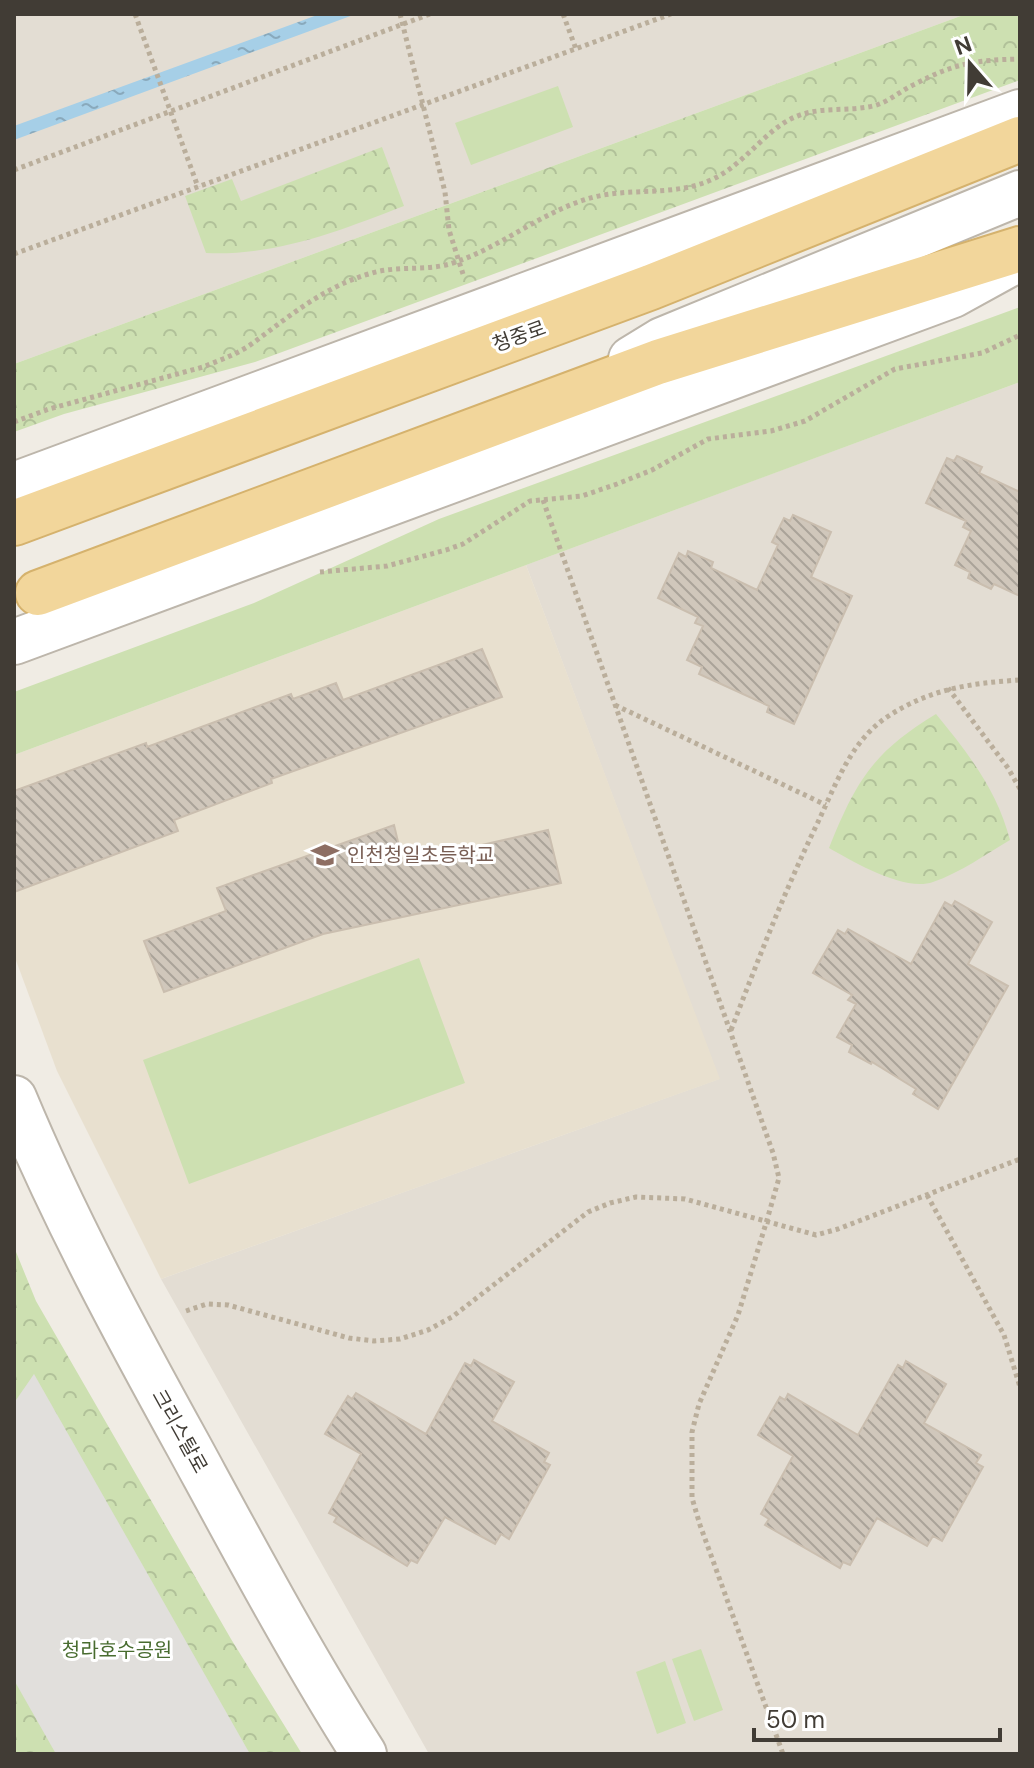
<svg xmlns="http://www.w3.org/2000/svg" width="1034" height="1768" font-family="'DM Sans','Noto Sans KR',sans-serif">
<style>
.residential{fill:#e3ddd3}
.education{fill:#e8e0cf}
.grass{fill:#cde0b1}
.forest{fill:url(#forest-crowns)}
.parking{fill:#e1dfdc}
.water{fill:url(#water-ripples)}
.building{fill:url(#building-back-hatch);stroke:#cabeaf;stroke-width:2}
.lines{fill:none;stroke-linecap:round;stroke-linejoin:round}
.minor-casing{stroke:#bdb6ab;stroke-width:48}
.major-casing{stroke:#d5b26d;stroke-width:48}
.path{stroke:#baae9b;stroke-width:5;stroke-dasharray:4 4;stroke-linecap:butt}
.minor{stroke:#fff;stroke-width:44}
.major{stroke:#f2d69b;stroke-width:44}
.labels{text-anchor:middle;dominant-baseline:central;stroke-width:6;stroke-linejoin:round;paint-order:stroke}
.street-label{font-size:20px;fill:#413c35;stroke:#fff}
.education-label{font-size:20px;fill:#785e54;stroke:#fff;text-anchor:start}
.park-label{font-size:20px;fill:#486c2f;stroke:#fff}
</style>
<defs>
<pattern id="forest-crowns" width="20" height="18" patternUnits="userSpaceOnUse" patternTransform="scale(2)"><rect width="20" height="18" fill="#cde0b1"/><path d="M2 6a3 3 0 1 1 6 0M12 15a3 3 0 1 1 6 0" fill="none" stroke="#b1c199"/></pattern>
<pattern id="water-ripples" width="26" height="14" patternUnits="userSpaceOnUse" patternTransform="scale(2)"><rect width="26" height="14" fill="#a6cfe7"/><path d="M2 4q2-2 4 0t4 0M15 11q2-2 4 0t4 0" fill="none" stroke="#89a9bc"/></pattern>
<pattern id="building-back-hatch" width="6" height="6" patternUnits="userSpaceOnUse" patternTransform="scale(2)"><rect width="6" height="6" fill="#d0c7bb"/><path d="M-1 5l2 2M0 0l6 6M5-1l2 2" fill="none" stroke="#aaa399"/></pattern>
</defs>
<rect width="100%" height="100%" fill="#f0ece4"/>
<path class="residential" d="M14,14h952l-952,350z
M1020,382v1372h-591l-268,-475 558,-200 -193,-514z"/>
<path class="education" d="M526,565l194,514 -559,200 -104,-208 -43,-116v-200z"/>
<path class="grass" d="M558,86l15,41 -102,38 -16,-42z
M1020,307v75l-1006,373v-63l240,-89 185,-84z
M419,958l46,125 -276,101 -46,-124z
M701,1649l22,61 -29,11 -22,-62z
M665,1661l21,62 -29,11 -21,-62z"/>
<path class="forest" d="M966,14h54v66l-765,282 -191,52 -50,18v-68z
M382,147l22,59c-65,25 -127,50 -198,47l-21,-57 47,-17 9,22z
M936,714c32,39 61,76 74,126 -24,14 -50,33 -77,42 -29,10 -79,-20 -104,-34 27,-67 44,-96 107,-134z
M14,1247l22,54 195,338 71,115h-288z"/>
<path class="parking" d="M34,1374l216,380h-194l-42,-74v-277z"/>
<path class="water" d="M320,14h36l-342,126v-14z"/>
<path class="building" d="M957,456l25,11 -3,6 41,19v104l-26,-12 -3,5 -23,-11 2,-6 -15,-7 16,-34 -8,-4 3,-6 -40,-18 21,-45 7,3z
M793,515l38,17 -20,45 41,19 -58,128 -27,-12 2,-6 -70,-32 3,-7 -15,-7 16,-34 -8,-3 3,-6 -40,-19 21,-45 7,4 2,-6 25,11 -2,6 46,22 21,-45 -6,-3 12,-24 6,3z
M482,649l20,48 -231,82 1,4 -98,37 4,11 -164,61v-101l132,-48 1,4 144,-53 2,5 43,-16 7,17z
M394,825l9,38 145,-33 13,53 -238,51 -159,58 -20,-51 82,-30 -9,-23z
M955,901l37,21 -24,42 40,22 -70,123 -25,-15 3,-5 -44,-27 -1,2 -22,-12 3,-7 -15,-8 19,-33 -8,-4 4,-5 -39,-22 25,-43 7,4 3,-5 63,35 34,-62 7,4z
M474,1360l40,22 -22,39 57,32 -5,9 6,3 -41,74 -8,-5 -6,10 -50,-27 -28,46 -6,-3 -4,6 -73,-44 3,-5 -8,-4 32,-59 -36,-20 23,-38 4,3 4,-6 70,41 39,-71 6,3z
M906,1361l40,23 -22,39 57,32 -5,8 7,4 -41,74 -9,-5 -6,10 -50,-28 -27,47 -7,-3 -3,6 -75,-43 4,-6 -8,-5 32,-58 -35,-21 22,-38 5,3 3,-6 70,41 40,-70 5,3z"/>
<g class="lines">
<g class="minor-casing">
<path id="minor" d="M631,359l31,-19 358,-147
M14,485l1006,-373
M14,642l939,-347 60,-33
M14,1098c50,120 112,235 175,349 56,103 112,208 175,307"/>
</g>
<g class="major-casing">
<path id="major" d="M14,523l637,-236 369,-148
M38,593l620,-231 362,-113"/>
</g>
<path class="path" d="M135,14l63,173
M400,14l45,178 4,38 14,44
M563,14l13,35
M14,170l416,-156
M14,254l657,-240
M14,422l35,-13 154,-42c17,-7 35,-13 50,-24 38,-28 72,-57 119,-70 27,-8 57,-1 84,-11 46,-16 85,-49 131,-63 41,-13 86,-1 126,-20 32,-15 53,-50 82,-62 25,-11 52,-5 78,-11 16,-4 27,-15 42,-22 40,-21 61,-24 105,-25
M543,500l230,653 6,25 -12,42 -29,95 -39,89 -7,28v66l8,27 83,229
M320,572l67,-6 59,-16 17,-6 67,-43 52,-5 35,-12 35,-14 56,-31 63,-8 34,-10 90,-52 87,-16 38,-18
M948,688l60,80 12,21
M615,705l211,100
M731,1030c27,-70 54,-140 87,-208 18,-38 33,-81 69,-105 42,-28 84,-34 133,-37
M927,1195l77,140 16,52
M186,1311l21,-7 21,1 121,33 25,3 26,-2 28,-9 24,-13 136,-105 22,-9 26,-6 49,2 131,36 22,-6 182,-70"/>
<use href="#minor" class="minor"/>
<use href="#major" class="major"/>
</g>
<defs>
<g id="school-bare" transform="scale(2.16)"><path d="M0-5L7-2L0 1L-7-2ZM-4 1L0 2.5L4 1V4Q0 6-4 4Z" fill="#8d6e63" stroke="#fff" stroke-width="2.5" paint-order="stroke"/></g>
</defs>
<g fill-rule="evenodd">
<use href="#school-bare" x="325" y="855"/>
</g>
<g class="labels">
<g class="street-label">
<text transform="translate(519 336) rotate(-20)">청중로</text>
<text transform="translate(180 1431) rotate(61)">크리스탈로</text>
</g>
<g class="education-label">
<text x="347" y="855">인천청일초등학교</text>
</g>
<g class="park-label">
<text x="117" y="1650">청라호수공원</text>
</g>
</g>
<rect width="1034" height="1768" fill="none" stroke="#413c35" stroke-width="32"/>
<g transform="translate(970 64) rotate(340)" stroke="#ffffff" stroke-width="6" paint-order="stroke">
<path d="M0-6L14 30L0 20L-14 30Z" fill="#413c35"/>
<text y="-12" font-size="22" font-weight="bold" text-anchor="middle" fill="#413c35">N</text>
</g>
<path d="M754 1728v12h246v-12" fill="none" stroke="#413c35" stroke-width="4"/>
<text x="766" y="1728" font-size="24" fill="#413c35" stroke="#ffffff" stroke-width="6" paint-order="stroke">50 m</text>
</svg>
